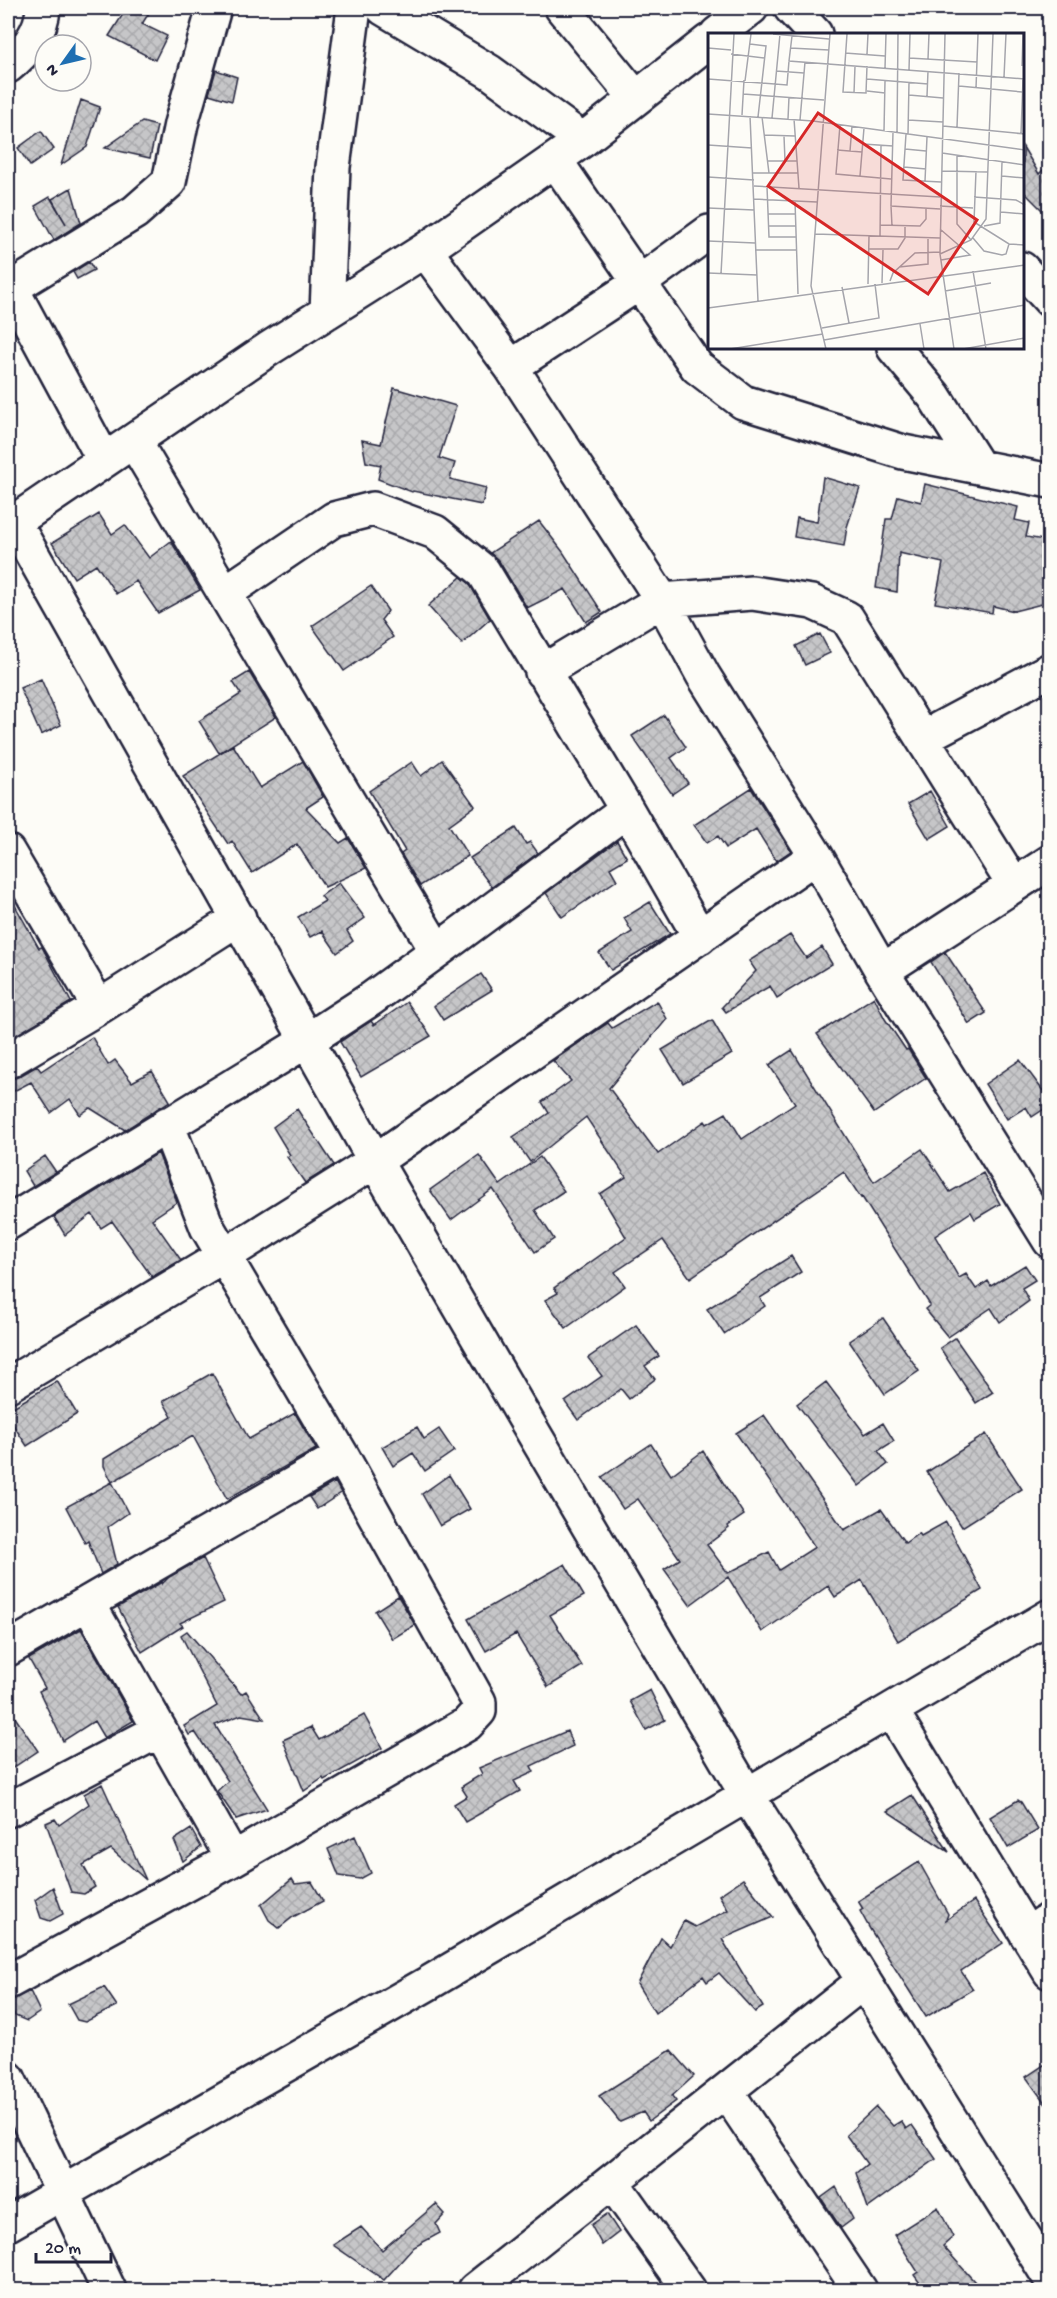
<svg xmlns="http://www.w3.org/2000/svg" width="1057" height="2298" font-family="'Gochi Hand',sans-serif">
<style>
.building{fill:url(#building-cross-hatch);stroke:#22223b;stroke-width:1.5}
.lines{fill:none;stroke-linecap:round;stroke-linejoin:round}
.minor-casing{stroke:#22223b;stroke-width:38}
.major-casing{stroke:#22223b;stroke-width:38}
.minor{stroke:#fdfcf7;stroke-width:33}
.major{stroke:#fdfcf7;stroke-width:33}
.inset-road{fill:none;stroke:#a5a5ac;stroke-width:1.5}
.view{fill:#d62828;fill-opacity:0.15;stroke:#d62828;stroke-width:3}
.inset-edge{fill:none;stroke:#22223b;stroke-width:3}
</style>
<defs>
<pattern id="building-cross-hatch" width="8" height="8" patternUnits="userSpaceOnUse" patternTransform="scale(1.5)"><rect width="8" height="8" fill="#c6c6c8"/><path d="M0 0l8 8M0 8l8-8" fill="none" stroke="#aaaaad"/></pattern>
</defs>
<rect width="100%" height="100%" fill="#fdfcf7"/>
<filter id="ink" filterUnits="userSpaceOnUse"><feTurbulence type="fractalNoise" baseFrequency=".0167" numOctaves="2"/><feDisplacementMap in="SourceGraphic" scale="12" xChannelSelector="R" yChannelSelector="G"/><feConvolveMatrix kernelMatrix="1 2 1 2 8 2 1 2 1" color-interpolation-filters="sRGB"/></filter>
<g filter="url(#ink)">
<path class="building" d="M127,8h25l-10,16 25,12 -12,24 -46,-24z
M216,70l21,7 -5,24 -23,-7z
M81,100l19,7 -13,40 -26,18z
M142,122l15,4 -7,32 -45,-10z
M41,131l13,18 -24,17 -12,-18z
M1023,147l16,27 11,-11v55l-27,-27z
M71,188l10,35 -27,17 -19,-34 15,-9 16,27 -14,-25z
M89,262l5,8 -17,9 -4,-7z
M394,388l62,18 -17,52 16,5 -5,16 36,9 -4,17 -69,-14 -1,1 -34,-13 3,-14 -15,-3 -4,-22 19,4z
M823,477l37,11 -13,39 -3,19 -50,-9 3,-19 20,4z
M925,484l93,23 -3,13 14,3 -3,14 18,3 -3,16 9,2v44l-36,9 -21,-5 -1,7 -57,-10 8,-40 -44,-10 -2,39 -21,-4 10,-69h6l6,-23 23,6z
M99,514l13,20 13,-9 24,33 22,-17 29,49 -42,23 -22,-32 -20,13 -20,-30 -22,14 -22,-35z
M539,521l24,31 39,60 -16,10 -21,-33 -38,19 -28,-47 -9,-8z
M461,577l8,6 21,36 -28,25 -34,-38z
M371,586l17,25 -7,9 12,17 -49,34 -32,-45z
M820,634l10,19 -25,12 -9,-19z
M249,672l27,45 -57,36 -20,-32 42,-27 -8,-12z
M41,679l20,46 -20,10 -21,-47z
M664,715l22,32 -15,11 17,25 -16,11 -40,-58z
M233,745l27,43 43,-27 20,36 -17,11 34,35 8,-5 18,30 -41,19 -28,-43 -45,29 -20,-32 -4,3 -45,-68z
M442,760l33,46 -26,19 19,31 -48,30 -19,-32 4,-3 -36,-60 43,-29 9,14z
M751,788l40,63 -15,10 -20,-32 -30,19 -8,-12 -11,7 -13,-18z
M930,791l20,35 -21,13 -21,-35z
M516,828l10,16 4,-2 8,11 -46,34 -22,-29z
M617,841l10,17 -17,10 7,12 -55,37 -16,-24z
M339,883l26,35 -18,13 6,10 -16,12 -15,-22 -12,6 -12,-20 27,-16 -4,-5z
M8,893l31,55 3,-1 29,55 -63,38z
M650,902l20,32 -59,36 -12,-17 33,-21 -8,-14z
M790,935l16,23 16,-11 10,17 -55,34 -7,-12 -44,26 -4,-5 34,-36 -7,-10z
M945,952l41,61 -17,11 -38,-62z
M481,974l11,16 -49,30 -9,-14z
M874,997l11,22 21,31 2,-1 18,29 -52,35 -57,-79z
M657,1001l10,18 -58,69 49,66 47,-33 2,3 19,-11 16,26 53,-36 -26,-38 23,-15 82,132 48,-33 28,43 33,-19 17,31 -25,15 -4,-7 -36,24 24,42 7,-4 10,15 12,-8 3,5 34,-21 10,15 -13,8 7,13 -29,21 -9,-14 -43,29 -23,-28 5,-4 -68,-108 -1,1 -17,-26 -154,106 -27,-38 -48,32 10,14 -59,42 -21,-28 13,-7 -4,-5 72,-51 -26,-43 26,-17 -40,-60 -56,45 -17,-25 36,-24 -7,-11 29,-21 -18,-20 55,-38 4,5z
M407,1002l24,34 -70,41 -21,-35 31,-21 3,4z
M712,1020l20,34 -49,29 -21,-33z
M92,1037l16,28 7,-5 17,22 20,-11 18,30 -45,29 -35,-22 -10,7 -10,-16 -19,14 -20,-31 -23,12v-14l10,-3 19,-11 4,5z
M1020,1060l30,40v5l-18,12 -6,-10 -19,12 -22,-35z
M297,1109l37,56 -29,18 -18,-26 3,-2 -17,-28z
M158,1153l19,49 -25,17 29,41 -29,17 -40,-56 -11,7 -9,-14 -27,21 -11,-18z
M479,1155l21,30 40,-28 24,34 -29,19 19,29 -19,13 -42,-63 -42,31 -21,-30z
M45,1156l11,16 -23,14 -9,-15z
M791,1256l10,16 -41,26 5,8 -41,28 -17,-25z
M883,1318l36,53 -34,23 -36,-53z
M636,1325l23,31 -14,10 10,13 -26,20 -8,-10 -43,31 -13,-18 37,-26 -14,-18z
M955,1338l38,54 -17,11 -36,-55z
M212,1373l37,66 46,-26 21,36 -89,50 -34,-63 -81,46 -8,-16v-7l68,-42 -9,-16z
M57,1381l20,33 -50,32 -19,-29v-7z
M826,1382l39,52 18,-11 11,18 -16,10 10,13 -29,22 -62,-82z
M764,1415l80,115 37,-21 24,34 14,-10 2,3 25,-14 36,68 -84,51 -36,-61 -27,17 -7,-11 -66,46 -34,-55 -38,28 -26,-36 16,-10 -42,-60 -15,10 -21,-32 49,-33 20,31 32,-24 41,64 -16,11 1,2 -22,17 21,28 41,-21 10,18 36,-23 -79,-114z
M417,1427l7,12 15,-10 15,22 -29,20 -12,-18 -20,13 -11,-19z
M986,1434l36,55 -60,38 -35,-55z
M449,1475l21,34 -30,17 -18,-32z
M112,1482l16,31 -20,14 9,37 -16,10 -13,-33 -3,2 -19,-36z
M335,1482l6,11 -24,16 -8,-12z
M203,1558l21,44 -44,21 3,3 -41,26 -24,-45 44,-25v2l7,-7z
M565,1564l19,32 -34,19 32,51 -34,21 -32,-53 -30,17 -18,-32z
M398,1596l17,29 -23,14 -17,-28z
M81,1629l52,92 -29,17 -10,-17 -31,20 -24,-50 6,-3 -16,-29z
M187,1631l54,63 5,-3 18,28 -23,-4 -26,10 52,84 -31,10 -19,-28 11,-10 -33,-49 -6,3 -5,-9 33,-20 -36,-71z
M650,1690l15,30 -19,10 -16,-29z
M8,1707l30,44 -30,20z
M364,1715l18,33 -58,32 -1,-2 -19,13 -21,-51 28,-13 8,13z
M567,1731l6,15 -42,20 3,6 -20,9 6,10 -55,31 -11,-18 13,-8 -6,-9 21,-13 -3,-6z
M102,1784l44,96 -35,-31 -28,16 12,22 -11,7 -13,-2 -25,-69 9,-4 4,6 30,-21 -5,-10z
M912,1795l37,57 -62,-41z
M1018,1800l3,2 17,28 -30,18 -18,-31z
M191,1829l10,18 -18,14 -9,-21z
M355,1836l16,37 -11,6 -21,-3 -11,-27z
M919,1862l29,52 -2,6 28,-19 29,42 -42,28 12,18 -47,28 -56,-88 -10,-18 3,-2 -5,-8z
M292,1879l3,5 17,-2 11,19 -30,16 -14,11 -10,-8 -8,-15z
M743,1879l30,38 -51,22 41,68 -8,5 -36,-39 -12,9 -4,-6 -48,37 -18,-29 24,-46 9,8 14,-25 11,6 33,-17 -9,-15z
M53,1887l10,27 -13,7 -9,-3 -6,-18z
M104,1987l13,19 -32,16 -8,-2 -9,-16z
M30,1991l10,21 -13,9 -12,-5 -7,-15z
M671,2050l23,26 -22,20 4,5 -27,20 -6,-9 -23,10 -21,-26z
M1050,2061v49l-24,-33z
M876,2107l17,19 8,-5 5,8 6,-4 24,34 -68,49 -12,-35 11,-9 -21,-29z
M836,2187l17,32 -12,9 -20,-30z
M436,2204l9,10 -9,10 4,9 -26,14 -30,33 -51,-35 28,-18 21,23z
M938,2207l15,30 -10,9 39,44h-57l-11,-15 4,-3 -24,-37z
M607,2214l12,18 -17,13 -11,-20z"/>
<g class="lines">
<g class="minor-casing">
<path id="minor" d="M383,8l107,64 93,68
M562,8l74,90
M717,34l34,-26
M8,66c18,-14 34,-35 35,-58
M555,160l142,207 46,35 160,50 147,29
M425,250l86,117 151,233 41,75 113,181 66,115 168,270
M8,282l96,178
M8,290l127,-78 34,-30 12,-58 33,-116
M327,312l6,-145 21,-159
M894,348l40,48 45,71
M511,367l128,-84 70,-51
M14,522l361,639 148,254 224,380 303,483
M8,526l262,-178 155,-98 158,-110 126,-99
M225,593l109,-74 39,-10 62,23 48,39 144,239 73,127
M542,672l120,-72 90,-7 60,9 35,16 167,267
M922,738l128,-68
M8,852l91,155 -91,54
M437,951l190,-141
M882,971l168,-109
M99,1007l140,-89
M8,1223l300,-183 63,-41 66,-48 -303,-510
M8,1385l216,-129 151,-95 441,-305
M88,1603l145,256
M8,1649l334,-193
M891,1710l159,262
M8,1810l152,-80
M1027,1935l23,-16
M8,1982l225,-123 234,-135 12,-13v-9l-137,-246 -135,-229 -40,-103
M8,2078l101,212
M726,2091l134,199
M612,2182l77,108
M8,2224l419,-240 623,-368
M475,2290l389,-309"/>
</g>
<g class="major-casing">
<path id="major" d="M791,8l24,26
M1022,269l28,31"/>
</g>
<use href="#minor" class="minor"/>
<use href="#major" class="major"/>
</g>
</g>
<g transform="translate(708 33)">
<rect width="316" height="316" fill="#fdfcf7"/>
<path class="inset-road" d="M65,1l56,5M139,1l-4,58 23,1 1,-27M237,1l-5,220 14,95M84,3l-3,25 236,18M42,11l16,2 -8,71M0,15l23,2M82,15l39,2M137,20l40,3M23,21l34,4M159,21l1,-20M201,25l68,4M220,26l1,-25M314,33l1,-32M177,35l1,-34M201,37l1,-36M68,38l28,2M296,44l2,-43M0,46l79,6 2,-24M159,46l61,5M37,48l6,-47M251,53l63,6M268,55l2,-54M159,58l18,2M146,60l1,-27M35,61l81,6M201,62l34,3M219,63l1,-25M0,81l105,7 212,29M34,82l2,-35M42,83l8,185M64,85l8,-84M80,86l1,-22M86,86l5,69M92,87l5,-58M200,87l35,2M132,92l-4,49 55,5M235,93l82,8M249,94l2,-54M176,98l1,-50M185,99l-2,74 49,3M189,99l1,-98M198,101l-3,46 38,2M200,101l1,-52M313,101l2,-55M56,102l31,1M76,103l1,25M155,111l30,2M0,112l44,3M197,116l21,2M129,117l25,2M142,118l2,-25M234,120l83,12M249,122v69l14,16M59,128h30M196,134l22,2M234,138l46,1M268,138l-2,51 35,22 16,1M45,140h16l-7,-56M61,140h29M152,143l4,-48M294,143l23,2M0,144l46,3M217,148l2,-44M46,153l186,11M59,154l2,50h27M266,164l42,3 9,5M46,166l63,3M87,168l3,93M183,173l1,20M232,173l33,2M0,175l46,2M293,179l24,2M60,181h27M172,192l40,1 6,-7v-11M61,193h27M276,193l16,-3 2,-61M232,196l30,26 -29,5M107,201l125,4M172,204l1,-92M265,205l11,13 18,4 4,-1 3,-10M0,208l47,2M160,216h30l7,-11v-11M47,217h42M232,221l31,-14 15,-21 7,-185M191,234l29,-3v-25M265,238l13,78M0,240l49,2M13,241l13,-240M182,248l3,-8 22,-20 25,-1M174,250l1,-33M160,251l1,-48M134,254l7,36M237,258l46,-8M0,275l317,-43M212,291l4,25M114,295l57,-10 -4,-34M116,307l201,-35M22,316l93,-15M118,316l-15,-63 19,-252M255,316l62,-11"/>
<path class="view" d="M110,80l159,107 -49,74 -160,-108z"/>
<rect width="316" height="316" class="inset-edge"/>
</g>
<rect width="1057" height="2298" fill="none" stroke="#fdfcf7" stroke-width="30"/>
<rect x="15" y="15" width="1027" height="2268" fill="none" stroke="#22223b" stroke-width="2" filter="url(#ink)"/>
<g transform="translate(63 63) rotate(236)"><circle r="28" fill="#fdfcf7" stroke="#a5a5ac" stroke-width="1.5"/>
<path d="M0-4.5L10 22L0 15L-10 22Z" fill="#1f6fb2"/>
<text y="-9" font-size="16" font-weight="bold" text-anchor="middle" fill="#22223b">N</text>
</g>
<path d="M36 2253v9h75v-9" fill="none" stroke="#22223b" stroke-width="3"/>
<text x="45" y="2253" font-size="18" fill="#22223b" stroke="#fdfcf7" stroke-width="4.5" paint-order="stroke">20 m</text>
</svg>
